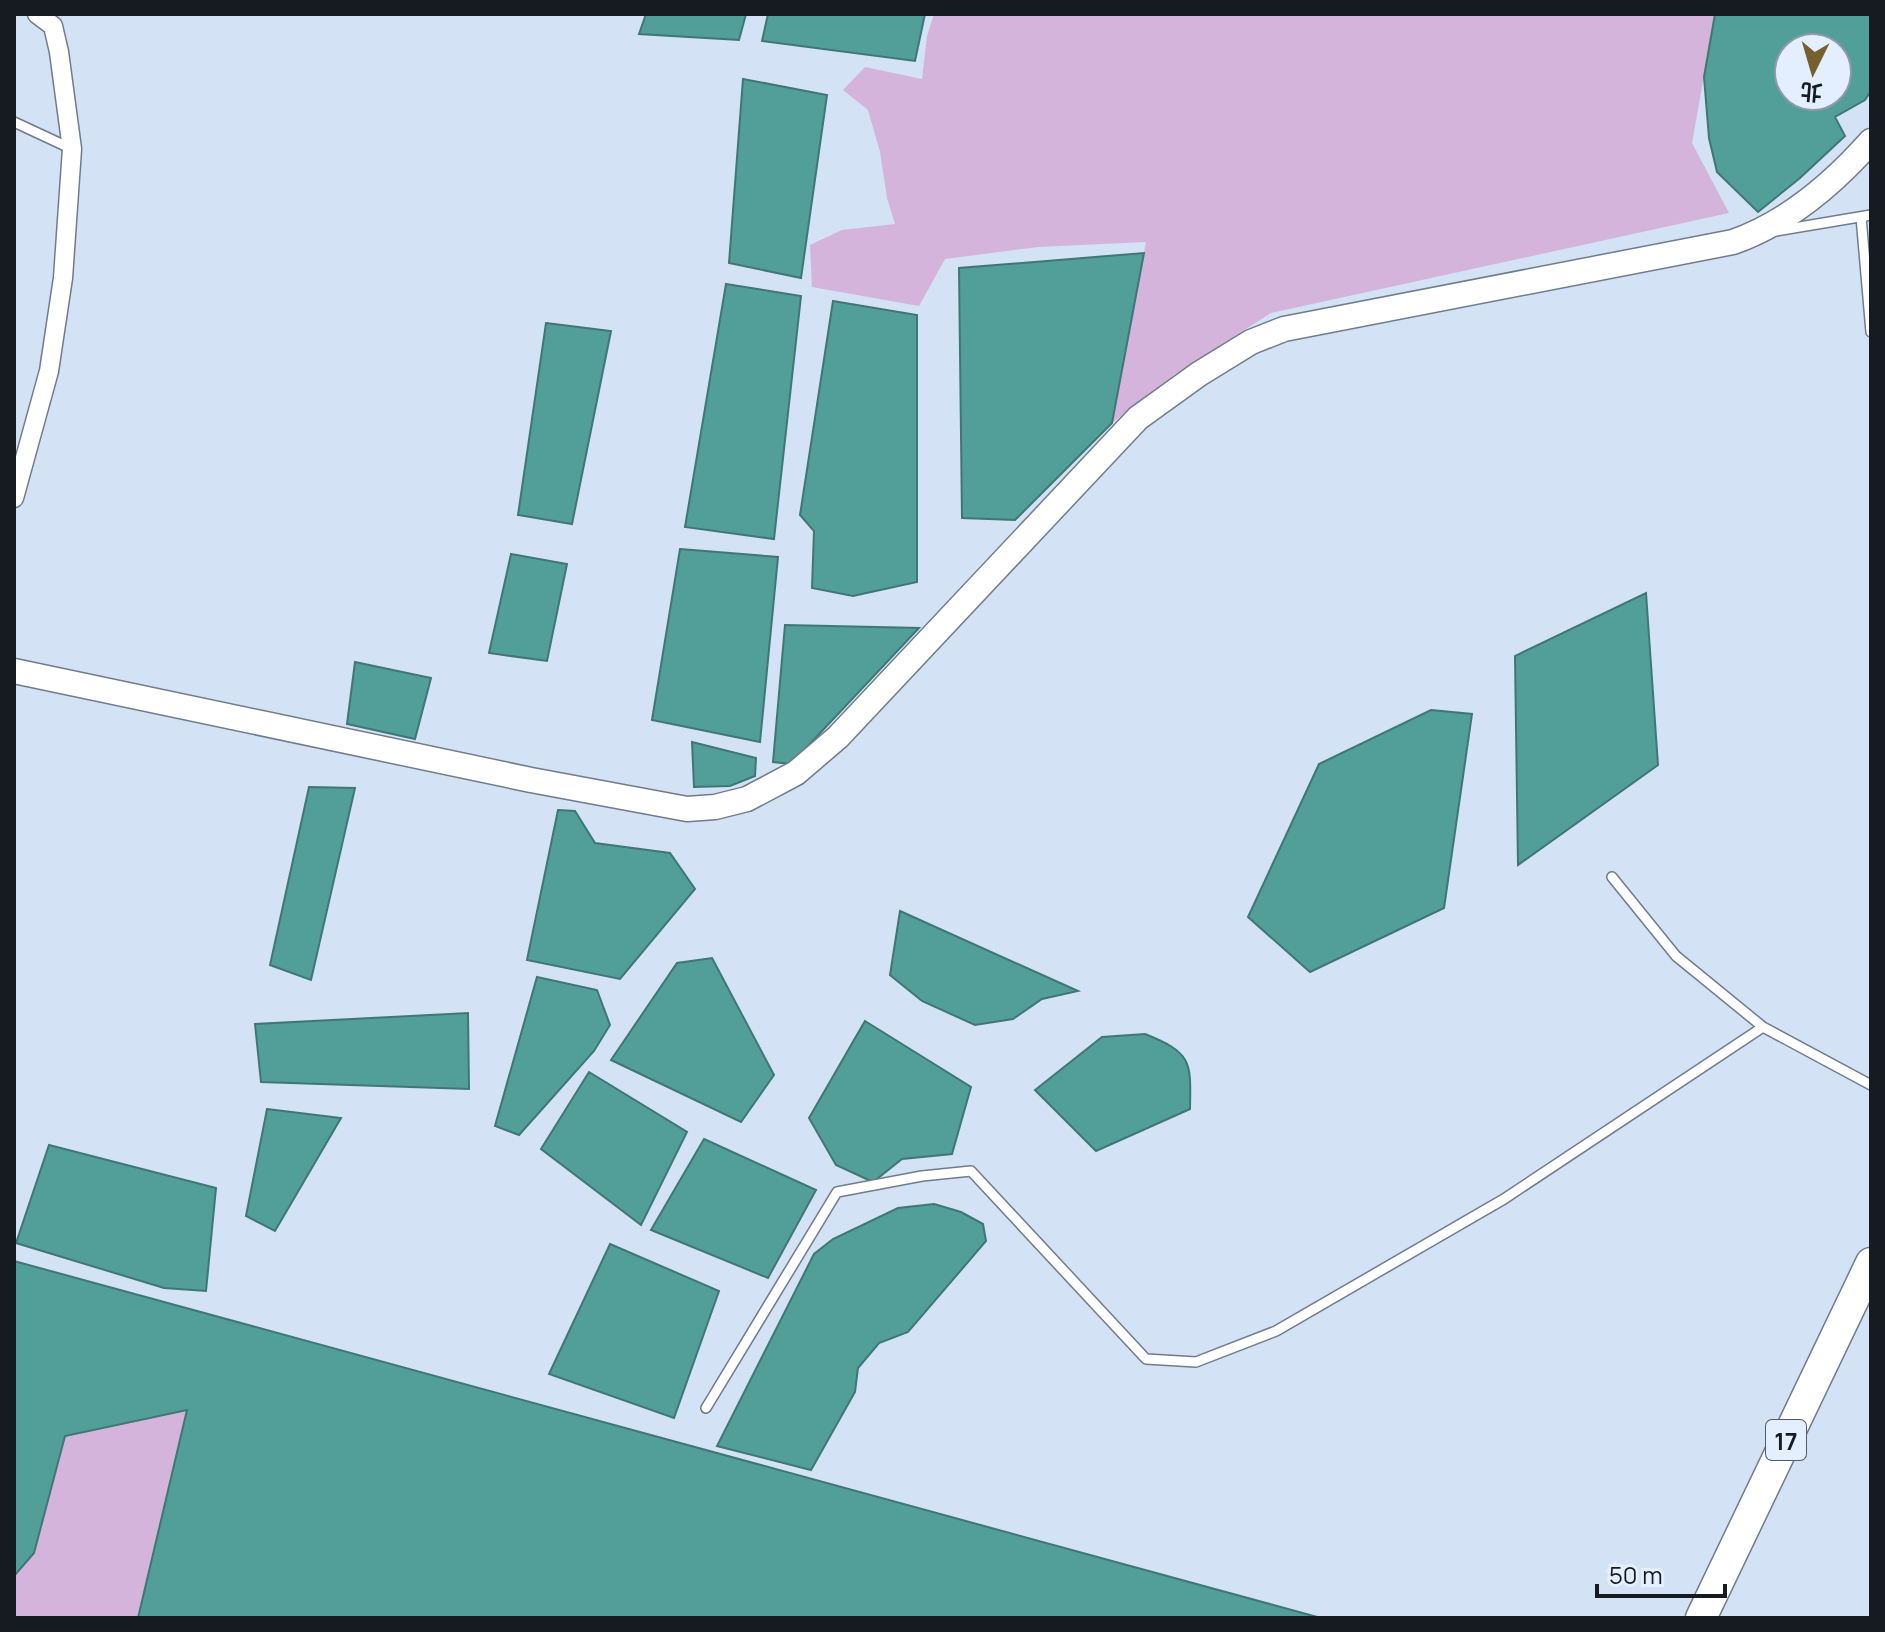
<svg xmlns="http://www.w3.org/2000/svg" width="1885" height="1632" font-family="Manrope,'Noto Sans TC',sans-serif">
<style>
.green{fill:#d4b4db}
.water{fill:#519f98;stroke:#3f7775;stroke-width:2;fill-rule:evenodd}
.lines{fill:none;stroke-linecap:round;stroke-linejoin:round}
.service-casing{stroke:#6f7c8d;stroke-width:12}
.minor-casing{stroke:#6f7c8d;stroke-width:21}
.tertiary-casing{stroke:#6f7c8d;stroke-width:27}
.primary-casing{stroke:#6f7c8d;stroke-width:33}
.service{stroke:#fff;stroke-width:9}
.minor{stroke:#fff;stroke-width:18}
.tertiary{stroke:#fff;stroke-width:24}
.primary{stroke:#fff;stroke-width:30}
.labels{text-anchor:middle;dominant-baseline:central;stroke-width:8;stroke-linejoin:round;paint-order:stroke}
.shield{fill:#e3effe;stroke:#545b64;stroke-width:2}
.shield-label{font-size:24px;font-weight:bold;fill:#161b22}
</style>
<rect width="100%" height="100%" fill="#d3e2f4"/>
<path class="green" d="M934,14h781l-23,129 37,70 -458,100 -96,61 -63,49 34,-181 -108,5 -93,12 -26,47 -107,-19 -2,-42 32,-15 53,-6 -8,-26 -7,-46 -12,-42 -25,-20 22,-23 57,12 5,-43z
M187,1409l-49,209h-124v-42l20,-23 31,-117z"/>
<path class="water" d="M646,14h100l-7,26 -100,-6z
M768,14h157l-10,47 -153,-20z
M1715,14h156v77l-6,9 -30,17 10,19 -45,42 -42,34 -41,-40 -8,-34 -5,-61zM1789,48h48v48h-48z
M743,79l84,16 -26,183 -72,-15z
M1144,253l-32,170 -97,97 -53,-2 -3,-250z
M726,284l75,12 -27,243 -89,-12z
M833,301l84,14v267l-64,14 -41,-8 2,-57 -14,-16z
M546,323l65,8 -39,193 -54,-9z
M680,549l98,8 -18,185 -108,-22z
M511,554l56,10 -20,97 -58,-8z
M1646,593l12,172 -140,100 -3,-209z
M785,625l134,3 -128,136 -18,-2z
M355,662l76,16 -16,61 -68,-15z
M1431,710l41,4 -28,194 -134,64 -62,-55 71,-153z
M692,742l64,16 -1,18 -25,10 -36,1z
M309,787l46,1 -44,192 -41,-15z
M558,810l17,1 20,32 75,10 25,36 -75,90 -93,-19z
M900,911l178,80 -36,8 -29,20 -38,6 -53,-24 -32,-26z
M712,958l62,117 -33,47 -130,-62 66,-97z
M537,977l60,13 13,35 -16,26 -75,84 -24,-9z
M468,1013l1,76 -208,-7 -6,-58z
M865,1021l106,66 -19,67 -50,5 -29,23 -37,-17 -27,-47z
M1145,1034c47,19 46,27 45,75l-94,42 -61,-61 67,-53z
M589,1072l98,60 -46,93 -100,-76z
M267,1109l74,9 -66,113 -29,-15z
M704,1139l112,51 -48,88 -117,-48z
M49,1145l167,43 -10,103 -42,-3 -148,-45z
M934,1204l27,8 22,12 3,17 -78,91 -29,11 -21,25 -3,24 -44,78 -94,-24 97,-192 19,-15 65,-31z
M610,1244l109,47 -45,127 -125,-44z
M14,1261l1307,357h-1183l49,-208 -122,26 -31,117 -20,23z"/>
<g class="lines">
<g class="service-casing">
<path id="service" d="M14,122l58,27
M1861,217l10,115
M1776,231l95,-16
M1612,877l64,79 87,71 108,58
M706,1408l131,-216 85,-16 49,-5 175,188 50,3 80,-31 228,-132 259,-172"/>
</g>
<g class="minor-casing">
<path id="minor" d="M14,498l35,-127 14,-93 9,-129 -13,-97 -6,-26 -16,-12"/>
</g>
<g class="tertiary-casing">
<path id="tertiary" d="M14,671l517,109 156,29 28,-2 32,-8 49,-26 42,-36 300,-319 61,-44 52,-32 33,-13 449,-87c54,-19 100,-58 138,-101"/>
</g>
<g class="primary-casing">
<path id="primary" d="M1701,1618l170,-355"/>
</g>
<use href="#service" class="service"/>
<use href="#minor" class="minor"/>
<use href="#tertiary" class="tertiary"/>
<use href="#primary" class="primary"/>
</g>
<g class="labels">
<rect class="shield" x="1766" y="1420" width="40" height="40" rx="6"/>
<g class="shield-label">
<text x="1786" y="1440">17</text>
</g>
</g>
<rect width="1885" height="1632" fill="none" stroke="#161b22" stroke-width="32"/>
<g transform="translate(1813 72) rotate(185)"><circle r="38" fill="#e3effe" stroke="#919aa6" stroke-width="2"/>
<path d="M0-6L14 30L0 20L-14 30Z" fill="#74612f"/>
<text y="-12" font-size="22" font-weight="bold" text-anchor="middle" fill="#161b22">北</text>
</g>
<path d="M1597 1584v12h128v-12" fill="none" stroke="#161b22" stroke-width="4"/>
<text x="1609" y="1584" font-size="24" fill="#161b22" stroke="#e3effe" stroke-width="6" paint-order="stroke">50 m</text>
</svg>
